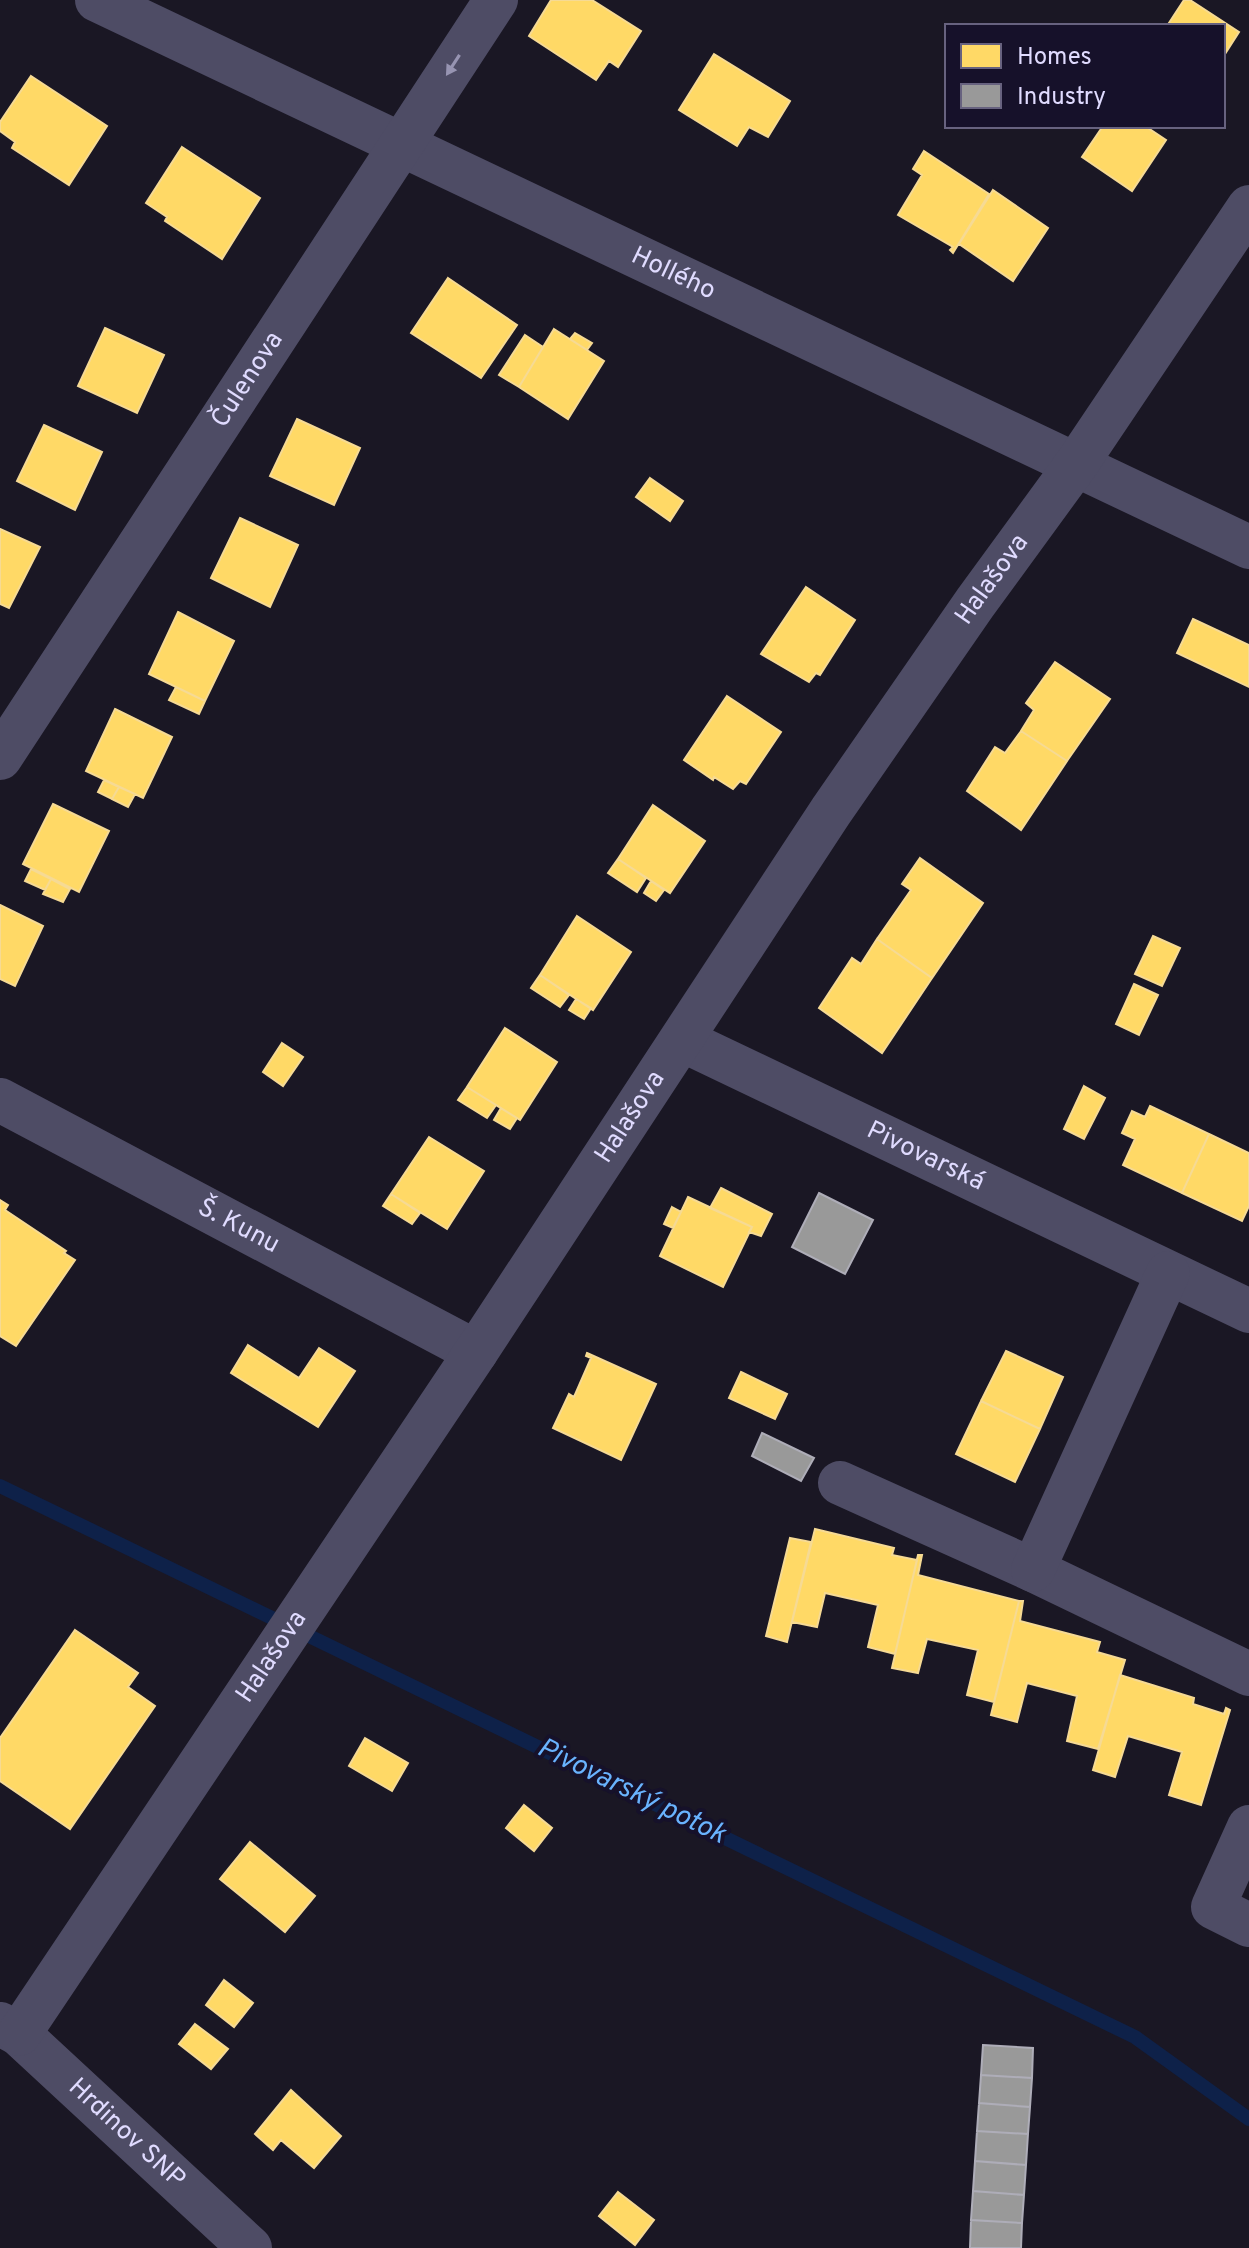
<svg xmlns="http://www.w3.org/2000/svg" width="1249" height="2248" font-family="Overpass,sans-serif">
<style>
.homes{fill:#ffd966;stroke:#f6da94;stroke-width:2}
.industry{fill:#999;stroke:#aeadb8;stroke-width:2}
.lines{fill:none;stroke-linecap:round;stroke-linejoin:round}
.stream{stroke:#0e2149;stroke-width:14}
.minor{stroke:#4e4c65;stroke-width:44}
.oneway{fill:#9794b2}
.labels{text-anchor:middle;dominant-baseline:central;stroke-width:8;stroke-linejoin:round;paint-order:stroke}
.street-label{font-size:26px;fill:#e0dbff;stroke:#16112a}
.water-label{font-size:28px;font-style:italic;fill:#69b3fe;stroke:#16112a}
</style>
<rect width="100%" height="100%" fill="#1a1724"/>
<path class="homes" d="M551,0h41l49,31 -23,36 -9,-6 -13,19 -67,-44z
M1184,0h6l49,32 -16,25v-31h-56z
M714,54l76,47 -22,36 -19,-10 -12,19 -58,-36z
M31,76l76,50 -38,59 -57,-37 3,-6 -15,-11v-9z
M1103,126h42l21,14 -34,51 -50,-34z
M182,147l78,51 -38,61 -57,-38 2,-4 -21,-14z
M924,151l65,43 -36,59 -3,-3 3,-3 -55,-32 24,-40 -9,-6z
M993,190l55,38 -35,53 -54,-37z
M448,278l69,47 -36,53 -70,-45z
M105,328l59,27 -27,58 -59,-27z
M554,329l50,32 -36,58 -49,-32z
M575,333l17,10 -5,7 -17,-11z
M525,335l18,12 -24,40 -20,-12z
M297,419l63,29 -26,57 -64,-29z
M44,425l58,27 -27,58 -58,-29z
M650,478l33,23 -13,20 -34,-24z
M240,518l58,27 -28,62 -59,-29z
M0,529l40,18 -31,61 -9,-4z
M806,587l49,33 -35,55 -4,-2 -7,9 -48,-28z
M178,612l56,29 -29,60 -56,-27z
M1193,619l56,26v42l-72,-34z
M1055,662l55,37 -43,62 -46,-30 13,-21 -8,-7z
M176,687l29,14 -6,13 -30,-14z
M727,696l54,36 -35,52 -6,-3 -7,8 -19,-12 -1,3 -29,-20z
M115,709l57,28 -29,61 -57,-27z
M1021,731l46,30 -46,69 -54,-39 28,-44 10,6z
M104,780l15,7 -7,12 -14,-7z
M119,787l16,7 -7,13 -16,-8z
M53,804l56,27 -30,61 -56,-28z
M653,805l52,36 -35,52 -52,-34z
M920,858l63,45 -51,75 -55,-39 34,-49 -9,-6z
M618,859l28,19 -9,14 -29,-19z
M31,869l20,10 -6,11 -20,-9z
M51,879l19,10 -7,13 -20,-8z
M651,881l13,9 -8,11 -12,-8z
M0,905l43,21 -28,60 -15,-7z
M577,916l54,36 -38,58 -53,-35z
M1153,936l27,12 -18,38 -27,-12z
M877,939l55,39 -50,75 -63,-45 33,-50 9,6z
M540,975l29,20 -9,12 -29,-19z
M1134,984l24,11 -19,40 -23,-11z
M576,999l15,9 -7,11 -15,-9z
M505,1028l52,34 -37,58 -53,-33z
M282,1043l21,14 -20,29 -20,-14z
M1084,1086l21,12 -21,41 -20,-10z
M467,1087l29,18 -9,13 -29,-18z
M1150,1106l59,28 -27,59 -59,-28 12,-26 -13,-6 10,-22 13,6z
M501,1108l16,10 -7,11 -16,-9z
M1209,1134l40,19v53l-7,15 -60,-28z
M429,1137l55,34 -37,58 -56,-35z
M721,1188l51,26 -11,22 -12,-4 3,-5 -42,-19z
M391,1194l29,19 -8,11 -29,-18z
M688,1197l64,30 -29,60 -63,-31z
M0,1200l8,5 -3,5 61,41 -2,2 11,7 -59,86 -16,-10z
M672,1207l9,5 -8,16 -9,-4z
M248,1345l51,33 20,-30 36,23 -37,56 -87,-54z
M1006,1351l57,26 -23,52 -59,-28z
M587,1353l69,31 -35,76 -68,-32 16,-34 5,3 17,-39 -5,-2z
M741,1372l46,22 -12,25 -46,-21z
M981,1401l59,28 -25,53 -59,-28z
M815,1529l79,19 -2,7 25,5 -22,94 -27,-7 10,-42 -53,-12 -8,34 -25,-5z
M790,1538l21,4 -24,100 -21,-6z
M918,1555h4l-4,20 101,26 -25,101 -27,-7 11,-45 -51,-11 -9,34 -26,-5z
M1019,1601h4l-3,20 80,21 -3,10 28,8 -27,89 -31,-8 10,-45 -50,-13 -10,39 -26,-7z
M75,1630l63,43 -10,14 27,19 -85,123 -70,-48v-43z
M1120,1675l74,23 -1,6 31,10 2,-6 4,2 -29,95 -32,-10 13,-43 -54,-16 -13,41 -22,-7z
M365,1738l43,25 -16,28 -43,-25z
M524,1805l28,23 -18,23 -28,-23z
M250,1842l65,54 -30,36 -65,-53z
M224,1980l29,23 -19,24 -28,-22z
M195,2024l33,25 -17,20 -32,-25z
M291,2090l50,46 -27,32 -33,-28 -8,10 -18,-16z
M618,2192l36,28 -19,25 -36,-29z"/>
<path class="industry" d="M819,1193l54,27 -28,54 -53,-27z
M762,1433l52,25 -13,23 -49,-25z
M983,2045l50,3 -1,30 -51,-3z
M981,2075l51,3 -2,29 -51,-4z
M979,2103l51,4 -2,27 -51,-3z
M977,2131l51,3 -2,31 -51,-4z
M975,2161l51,4 -2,30 -51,-4z
M973,2191l51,4 -2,28 -51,-3z
M971,2220l51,3 -1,25h-51z"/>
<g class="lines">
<path class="stream" d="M0,1486l1135,551 114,82"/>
<g class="minor">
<path id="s1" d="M97,0l1152,547"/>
<path id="s2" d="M0,758l496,-758"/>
<path id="s3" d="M682,1040l567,271"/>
<path id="s4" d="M0,1100l476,252"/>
<path d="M840,1483l193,87 216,104"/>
<path d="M1033,1570l135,-297"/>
<path d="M1249,1827l-36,80 36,18"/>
<path id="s5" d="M0,2024l19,10 231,214"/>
<path id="s6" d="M19,2034l457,-682 355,-541 144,-208 100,-137 174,-259"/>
</g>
</g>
<defs><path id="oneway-solid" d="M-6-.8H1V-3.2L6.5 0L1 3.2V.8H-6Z" transform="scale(2)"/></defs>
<use class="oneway" href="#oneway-solid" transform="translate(453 65) rotate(123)"/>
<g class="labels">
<g class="street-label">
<text stroke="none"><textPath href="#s1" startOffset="638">Hollého</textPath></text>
<text stroke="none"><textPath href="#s2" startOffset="452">Čulenova</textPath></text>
<text stroke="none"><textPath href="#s6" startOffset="1750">Halašova</textPath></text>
<text stroke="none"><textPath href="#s6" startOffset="1102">Halašova</textPath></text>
<text stroke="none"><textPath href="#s3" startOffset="270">Pivovarská</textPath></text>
<text stroke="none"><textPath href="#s4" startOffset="270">Š. Kunu</textPath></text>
<text stroke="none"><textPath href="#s6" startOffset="454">Halašova</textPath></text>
<text stroke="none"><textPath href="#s5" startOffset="168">Hrdinov SNP</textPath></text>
</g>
<g class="water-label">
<text transform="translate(631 1792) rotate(26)">Pivovarský potok</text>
</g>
</g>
<rect x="945" y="24" width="280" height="104" fill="#16112a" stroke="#67627f" stroke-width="2"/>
<rect x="961" y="44" width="40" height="24" fill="#ffd966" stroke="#67627f" stroke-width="2"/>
<text x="1017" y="64" font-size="24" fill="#e0dbff">Homes</text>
<rect x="961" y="84" width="40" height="24" fill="#999999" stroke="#67627f" stroke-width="2"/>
<text x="1017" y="104" font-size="24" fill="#e0dbff">Industry</text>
</svg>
